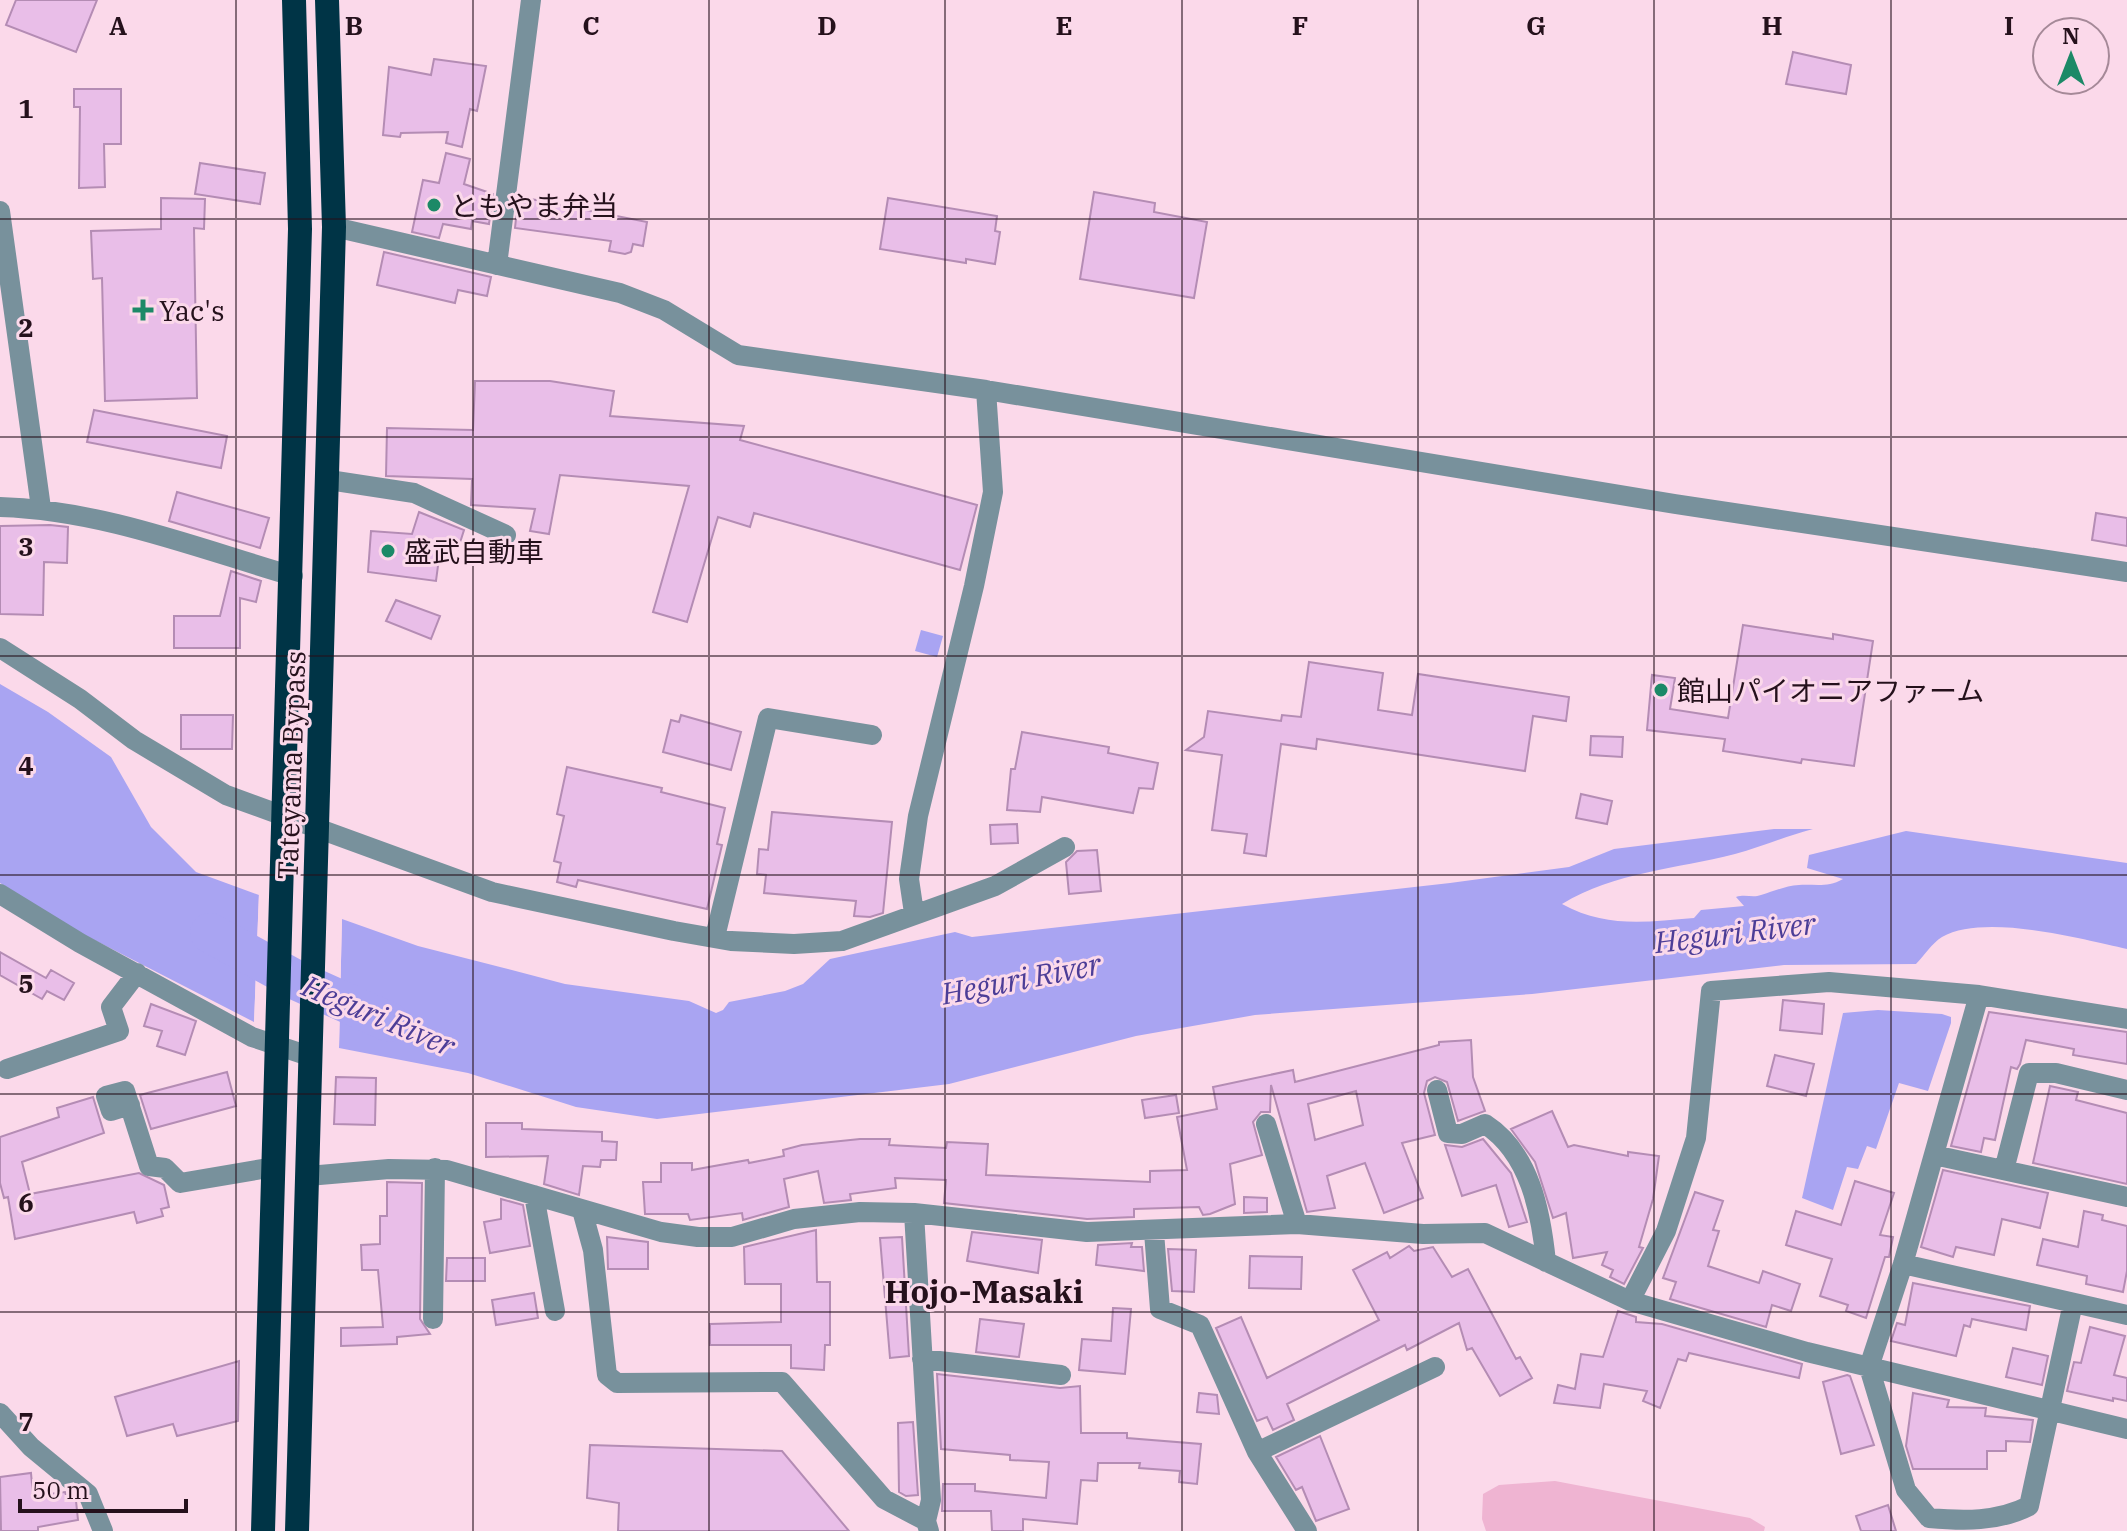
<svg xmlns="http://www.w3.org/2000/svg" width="2127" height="1531" font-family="'IBM Plex Serif','Noto Sans JP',serif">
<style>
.green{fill:#efb4d2}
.water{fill:#a9a4f2}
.pier{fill:#fbd9ea}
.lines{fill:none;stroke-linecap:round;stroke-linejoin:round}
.river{stroke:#a9a4f2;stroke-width:40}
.building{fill:#e9bee8;stroke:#b48cb4;stroke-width:2;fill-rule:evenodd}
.minor{stroke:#78919c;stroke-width:20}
.highway{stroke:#003446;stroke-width:24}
.grid{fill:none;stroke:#25111c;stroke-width:2;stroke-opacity:0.55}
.poi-dot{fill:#1c8967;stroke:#fbd9ea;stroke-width:3}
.labels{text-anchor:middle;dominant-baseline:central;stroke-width:6;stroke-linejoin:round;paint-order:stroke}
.poi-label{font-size:28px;fill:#25111c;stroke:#fbd9ea;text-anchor:start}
.street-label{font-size:28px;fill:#25111c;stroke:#fbd9ea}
.water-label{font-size:30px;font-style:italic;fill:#4c3d97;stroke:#fbd9ea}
.quarter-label{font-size:32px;font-weight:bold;fill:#25111c;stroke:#fbd9ea}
.grid-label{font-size:26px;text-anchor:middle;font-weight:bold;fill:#25111c;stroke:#fbd9ea;stroke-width:6;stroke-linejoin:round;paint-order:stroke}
</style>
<rect width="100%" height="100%" fill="#fbd9ea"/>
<path class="green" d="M1555,1481l195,37 15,9 -1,4h-278l-4,-12 1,-25 16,-9z"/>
<path class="water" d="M921,630l22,6 -6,21 -22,-6z
M0,684l48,28 63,45 40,70 45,45 63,23 -5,127 -183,-94 -71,-45z
M1774,829h39c-27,7 -52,18 -78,25 -59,15 -120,18 -173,50 44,24 83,18 132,14l7,-8 43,-4 -8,-9c9,-3 17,1 25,-2 13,-4 24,-9 38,-10 17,-1 28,3 44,-6l-36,-11 2,-13 97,-24 221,32v86c-46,-10 -142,-36 -185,-12 -10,6 -18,19 -26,27l-132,1 -252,29 -277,21 -119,21 -187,48 -292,35 -81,-12 -108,-34 -129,-25 3,-129 76,27 82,21 65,17 124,17 27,12 7,-3 6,-8 56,-11 18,-7 27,-25 125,-27 17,5 478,-54 119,-16 45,-18z
M1878,1010l64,4 9,3v6l-23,68 -29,-8 -23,66 -9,-3 -9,23 -11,-2 -14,43 -31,-12 41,-185z"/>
<path class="pier" d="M259,891l4,4 -5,127 -4,4z
M342,916l-3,132v4l-4,-4 3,-129z"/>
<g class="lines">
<path class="river" d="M210,933l88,48 91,41"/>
</g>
<path class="building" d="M16,0h81l-21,52 -70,-27z
M1793,52l58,13 -5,29 -60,-10z
M434,59l52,7 -9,45 -7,-2 -8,38 -16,-4 2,-11 -47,1 -1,4 -17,-2 6,-68 42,8z
M74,89h47v55h-17l1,43 -26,1 1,-81h-6z
M446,153l24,6 -6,25 29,10 -4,30 -17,-3 -1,8 -28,-5 -4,14 -27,-6 11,-52 16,3z
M200,163l65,10 -5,31 -65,-10z
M1094,192l61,11 -1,9 53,10 -13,76 -114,-19z
M161,198l44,1 -1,30 -10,-1 3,170 -92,3 -3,-123 -9,1 -2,-48 70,-2z
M526,198l121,24 -4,24 -10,-2 -2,8 -6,2 -16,-3 2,-10 -96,-13 3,-28 7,2z
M888,198l109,18 -2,15 5,1 -5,32 -29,-5v4l-86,-14z
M384,252l107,25 -4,19 -29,-6 -3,13 -78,-18z
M475,381h75l64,10 -4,25 134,10 -4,14 237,65 -17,65 -206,-57 -4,14 -32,-10 -31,105 -34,-10 36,-126 -129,-11 -11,59 -19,-3 5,-22 -64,-4 1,-26 -86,-3 1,-48 86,2z
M94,410l133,26 -6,32 -134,-26z
M177,492l92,26 -9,30 -91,-27z
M419,512l45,18 -6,19 -17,-6 -5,38 -68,-9 3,-41 41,3z
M2096,513l31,5v28l-35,-6z
M50,525l18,2 -1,36 -23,-1 -1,53 -43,-1v-88z
M231,571l30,10 -5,21 -16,-4v50h-66v-32h46z
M396,600l44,16 -9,23 -45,-18z
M1743,625l90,14v-5l40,7 -19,125 -52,-7 -1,4 -78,-12 2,-12 -78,-9 5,-55 23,3 -5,31 58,9z
M1309,662l74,11 -5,37 34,5 6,-41 151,23 -3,24 -33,-5 -8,55 -208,-32 -1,10 -35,-5 -15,112 -22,-3 3,-19 -35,-4 10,-75 -36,-5 18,-13 4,-26 73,10 1,-6 19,2z
M181,715h52l-1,34h-51z
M681,715l60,17 -10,38 -68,-18 8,-32 8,2z
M1022,732l87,15 -1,6 50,10 -5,26 -14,-1 -6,25 -91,-16 -2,15 -33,-2 4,-41h4z
M1591,736l32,1 -1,20 -32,-2z
M567,767l95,21 -1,4 64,16 -8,36 5,1 -15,64 -129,-29 -2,7 -19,-5 4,-19 -7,-2 10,-45 -7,-2z
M1581,794l31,7 -5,23 -31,-6z
M772,812l120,10 -9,91 -13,4 -16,-1 2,-15 -92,-8 2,-18 -9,-1 2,-25 9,1z
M1017,824l1,19 -27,1 -1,-19z
M1097,850l4,41 -32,3 -3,-32 11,-11z
M0,952l46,26 5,-8 23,13 -10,17 -17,-9 -5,8 -42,-24z
M1783,1000l41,4 -2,30 -42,-4z
M151,1004l45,17 -11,34 -28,-9 5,-15 -18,-5z
M1989,1012l138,20v32l-54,-9 1,-6 -48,-9 -6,24 -3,5 -6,-2 -16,73 -11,-2 -3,14 -30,-6z
M1471,1040l2,37 12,34 -27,10 -11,-39 -12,-5 -8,4 -3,12 11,42 -33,8 21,55 -39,15 -19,-50 -38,13 8,32 -28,4 -36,-127 -1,27h-9l-8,10 9,33 -32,9 5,40 -25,10 -7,1 -4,-8 -65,2v8l-47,2 -143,-16 2,-23 -51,-2 1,10 -46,6 1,6 -27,3 -6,-32 -34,8 5,28 -46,13 -1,-7 -52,7 -2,-6h-43l-2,-32h18v-19h31v7l56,-10 1,3 35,-7 -1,-6 19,-5 58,-6h30l-1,6 57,3 1,-6 41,2 -2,31 164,7v-11l37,-1 -10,-53 40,-8 -4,-22 80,-17 2,12 144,-37v-3zM1356,1091l7,34 -48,15 -7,-36z
M1775,1055l39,9 -8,32 -39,-10z
M227,1072l9,34 -85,23 -11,-34z
M336,1077l40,1 -1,47 -41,-1z
M2050,1086l28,6 -2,8 51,13v71l-94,-21z
M1176,1095l3,18 -34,5 -3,-18z
M93,1097l11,36 -82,29 8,32 109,-21 25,12 5,22 -8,2 2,7 -26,7 -3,-11 -119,27 -7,-42 -4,1 -4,-15v-46l59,-20 -2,-9z
M1552,1111l16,36 6,-2 54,11v-4l31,4 -6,43 -14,48 4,1 -19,36 -14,-7 3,-7 -11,-5 5,-13 -34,6 -7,-45 -13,5 -18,-56 -24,-33z
M486,1123h36v6l80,3v9l15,1 -1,18h-15l-1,7 -17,-1 -4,29 -35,-11 4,-28 -62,1z
M1483,1139l28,34 16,49 -18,5 -13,-42 -34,11 -17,-51 17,2z
M1943,1170l105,23 -8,35 -38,-9 -8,36 -38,-8 -3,10 -32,-10z
M1855,1181l39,12 -14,42 13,2 -4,20h-4l-19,61 -20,-7 2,-6 -28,-9 12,-37 -46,-14 10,-34 45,14z
M387,1182l35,1 -2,136 10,15 -33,3v7l-56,2v-18l42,-1 -5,-57h-16l-1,-25 19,-1v-28h7z
M1695,1192l28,9 -10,29 6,1 -11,35 51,17 4,-12 37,13 -9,27 -19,-6 -6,22 -96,-28 6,-17 -13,-4z
M1244,1197l23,1v14l-23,1z
M501,1199l22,6 7,41 -40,7 -6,-31 17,-3z
M2084,1211l19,4 -1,5 25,6v45l-4,21 -37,-8 1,-8 -50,-11 6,-26 35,8z
M816,1230l1,52h13v63h-5l-1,25 -33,-2v-23h-81v-21l71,-2v-38h-36l-1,-37z
M972,1232l70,8 -4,33 -71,-12z
M607,1237l41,5v27h-40z
M902,1237l7,119 -19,2 -10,-120z
M1132,1243l-1,4h11l2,24 -48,-6 2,-20z
M1409,1246l5,5 19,-4 19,30 16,-8 48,90 4,-2 12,21 -32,18 -28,-48 -5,2 -8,-27 -52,27 -2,-5 -118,59 7,16 -21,10 -6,-13 -10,4 -41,-93 25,-11 26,61 112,-58 -26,-50 34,-18 3,6z
M1168,1249l28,1 -2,42 -22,-1z
M1250,1256l52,1 -1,32 -52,-1z
M447,1258h38v23h-39z
M1913,1283l117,23 -4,24 -54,-11 -2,8 -6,-2 -8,31 -65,-15 6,-18 8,2z
M534,1293l4,25 -42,7 -4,-25z
M1113,1308l18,1 -6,65 -46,-4 3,-31 29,2z
M1618,1311l18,6v5l26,2 140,40 -3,14 -110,-25 -3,8 -8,-2 -18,49 -17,-7 4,-10 -43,-7 -4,24 -46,-5 4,-18 17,4 6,-35 22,3z
M980,1319l44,5 -5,33 -43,-5z
M2090,1327l35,9 -11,39 13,3v23l-14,-3v3l-46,-10 7,-29 7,1z
M2013,1348l35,8 -6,29 -36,-8z
M239,1361l-1,60 -61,15 -4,-12 -46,12 -12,-39z
M937,1374l123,14 20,-2 1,47h46v5l74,6 -4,40 -18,-2 1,-11 -41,-3 1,-5h-42l-1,18 -16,-1 -4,44 -54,-5v12h-31l-1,-20h-49l1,-27h32v7l71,7 3,-36 -39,-2v-5l-69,-6z
M1847,1375l3,1 24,69 -33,9 -18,-72z
M1199,1393l18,2 2,19 -22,-2z
M1913,1393l36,7 -2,7 39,1 -1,8 48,4 -3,22 -24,-1v10h-19v18h-74l-7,-23z
M913,1422l5,73 -12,1 -7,-4 -1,-69z
M1320,1436l29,73 -33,12 -14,-34 -6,3 -20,-33z
M590,1445l192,6 67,80h-231l1,-28 -32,-5z
M31,1473l2,23 32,-4 2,6 9,3 2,19 -40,7v4h-37l-1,-54z
M1888,1505l8,26h-35l-5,-15z"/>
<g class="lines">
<path class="minor" d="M0,211l41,297
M334,227l286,66 44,17 74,45 248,35 689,114 452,68
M497,265l34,-265
M329,480l85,13 92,42
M0,507c101,3 197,41 293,69
M0,648l80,51 54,41 92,55 266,97 182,39 57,10 63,3 48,-3 153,-55 70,-39
M0,894l80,49 172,94 60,20
M914,913l-5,-34 9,-63 56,-230 19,-94 -7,-102
M715,937l53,-219 104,17
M1979,995l-76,269 -34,103 37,123 23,28c34,3 69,4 100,-12l44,-203
M7,1069l112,-38 -8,-24 26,-34
M1437,1090l11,43 14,1 23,-10c45,29 56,88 61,138
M130,1105l-19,6 -5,-15 19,-5 24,75 16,2 15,15 94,-16
M1266,1124l31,100
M1934,1155l193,42
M2004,1170l25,-97h27l71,17
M308,1176l81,-7 58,1 214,62 37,5h34l62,-18 66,-7 54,1 173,19 210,-8 126,10 62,-1 145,68 177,51 320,77
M534,1195l21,116
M582,1210l11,40 14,125 10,8 165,-1 102,117 42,22
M914,1213l17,287 -5,21 3,10
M1154,1232l6,77 40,16 57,127 50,79
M1903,1264l224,51
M1630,1301l36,-70 30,-93 15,-147 118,-9 150,13 148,24
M433,1319l2,-151
M922,1359l139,16
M0,1413l31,34 57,47 15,37
M1257,1452l178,-85"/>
<path class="highway" d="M263,1531l37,-1302 -6,-229
M297,1531l37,-1304 -7,-227"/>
</g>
<path class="grid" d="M236,0v1531M473,0v1531M709,0v1531M945,0v1531M1182,0v1531M1418,0v1531M1654,0v1531M1891,0v1531M0,219h2127M0,437h2127M0,656h2127M0,875h2127M0,1094h2127M0,1312h2127"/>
<g class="poi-dot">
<circle cx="434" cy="205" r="8"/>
<path d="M139 298h8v8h8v8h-8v8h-8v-8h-8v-8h8z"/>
<circle cx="388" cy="551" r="8"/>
<circle cx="1661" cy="690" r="8"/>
</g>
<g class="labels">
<g class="poi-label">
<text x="450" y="205">ともやま弁当</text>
<text x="159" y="310">Yac's</text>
<text x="404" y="551">盛武自動車</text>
<text x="1677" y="690">館山パイオニアファーム</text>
</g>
<g class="street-label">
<text transform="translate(291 765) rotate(-88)">Tateyama Bypass</text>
</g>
<g class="water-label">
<text transform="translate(1735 932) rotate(-7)">Heguri River</text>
<text transform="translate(1021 978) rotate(-11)">Heguri River</text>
<text transform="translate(379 1015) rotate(23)">Heguri River</text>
</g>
<g class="quarter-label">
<text x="984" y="1291">Hojo-Masaki</text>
</g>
</g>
<g class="grid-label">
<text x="118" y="35">A</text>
<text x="354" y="35">B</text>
<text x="591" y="35">C</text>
<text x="827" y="35">D</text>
<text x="1064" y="35">E</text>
<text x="1300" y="35">F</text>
<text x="1536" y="35">G</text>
<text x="1772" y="35">H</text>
<text x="2009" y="35">I</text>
<text x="26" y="118">1</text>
<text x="26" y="337">2</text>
<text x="26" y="556">3</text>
<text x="26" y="775">4</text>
<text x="26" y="993">5</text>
<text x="26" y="1212">6</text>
<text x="26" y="1431">7</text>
</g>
<g transform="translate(2071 56)"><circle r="38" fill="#fbd9ea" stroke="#a58998" stroke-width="2"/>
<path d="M0-6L14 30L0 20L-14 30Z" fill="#1c8967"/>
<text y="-12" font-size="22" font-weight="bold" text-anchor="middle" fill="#25111c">N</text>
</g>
<path d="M20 1499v12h166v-12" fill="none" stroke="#25111c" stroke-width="4"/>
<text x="32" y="1499" font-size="24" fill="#25111c" stroke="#fbd9ea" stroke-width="6" paint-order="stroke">50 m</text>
</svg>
